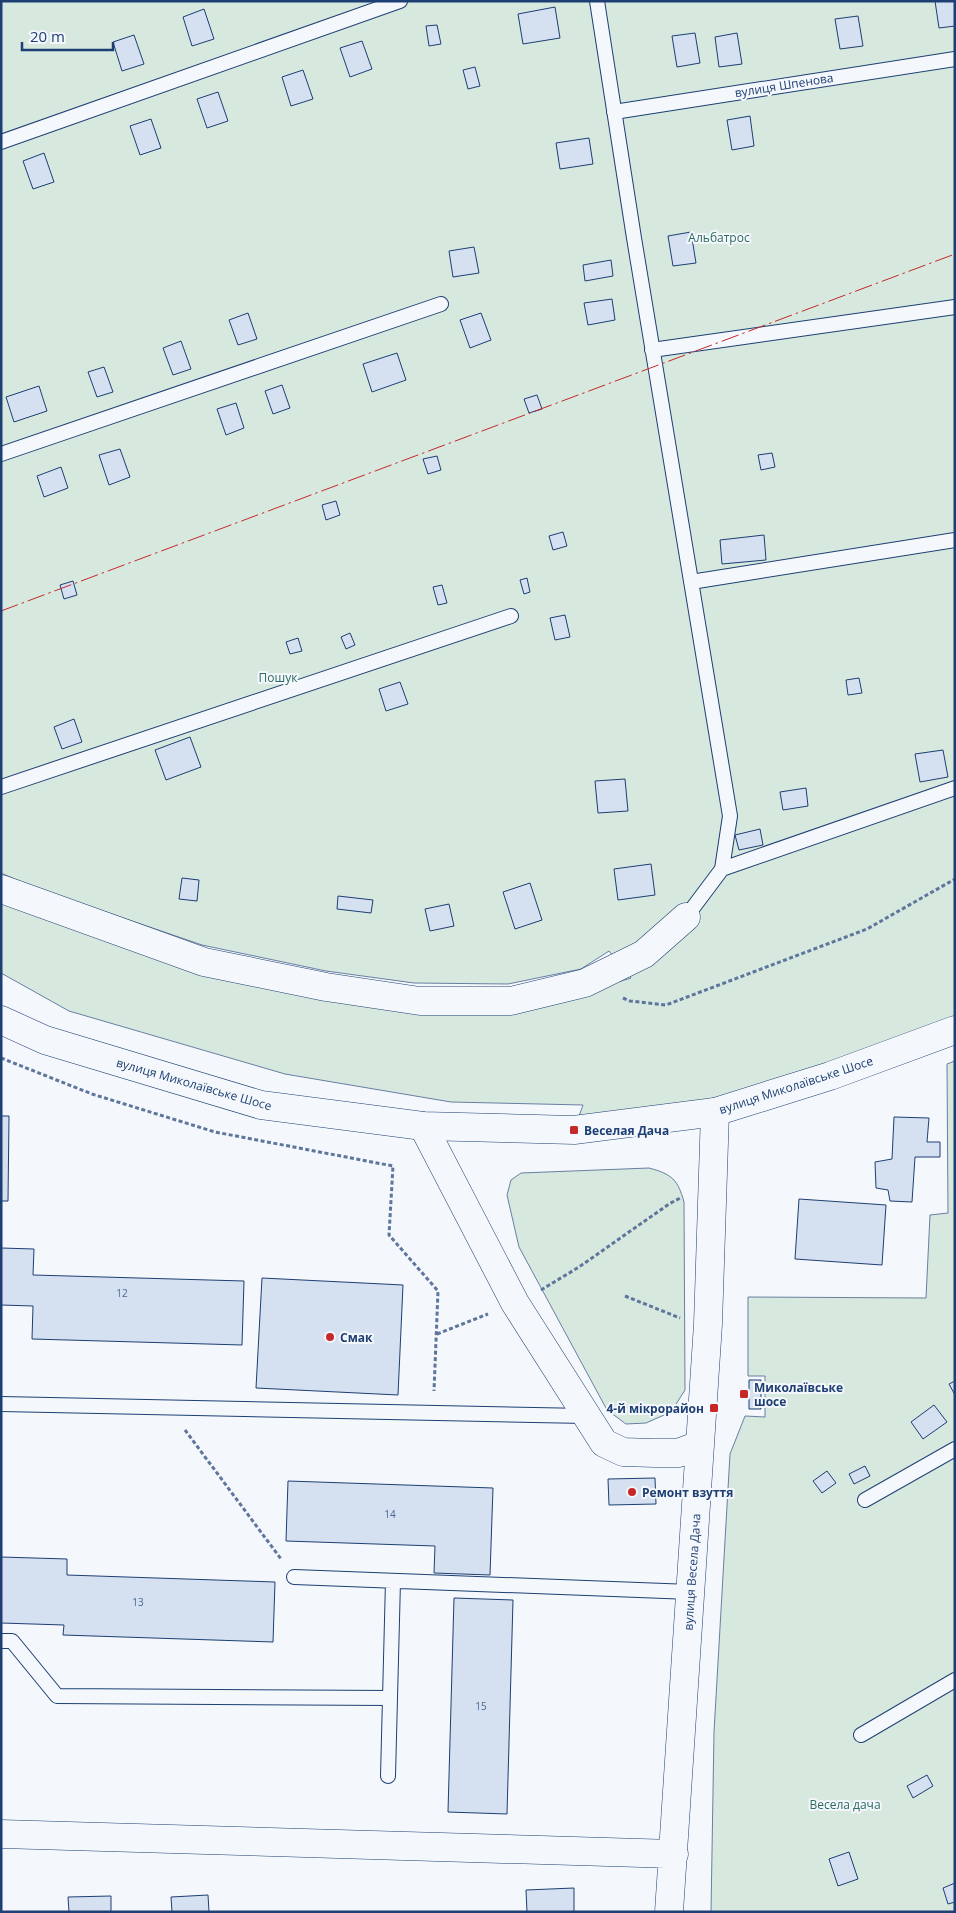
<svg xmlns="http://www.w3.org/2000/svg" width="956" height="1913" font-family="'Open Sans',sans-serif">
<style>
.green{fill:#d7e8df;stroke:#687fa3}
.building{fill:#d5e0f0;stroke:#1d3f73}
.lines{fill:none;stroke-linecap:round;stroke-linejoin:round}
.lane-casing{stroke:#1d3f73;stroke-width:16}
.street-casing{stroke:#1d3f73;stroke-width:29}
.primary-casing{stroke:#1d3f73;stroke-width:29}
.path{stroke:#5e769c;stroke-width:3;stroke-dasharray:4 2.5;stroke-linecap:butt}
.lane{stroke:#f4f7fb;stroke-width:14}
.street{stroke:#f4f7fb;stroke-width:28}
.primary{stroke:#f4f7fb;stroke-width:28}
.power{stroke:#c62828;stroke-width:1;stroke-dasharray:18 4 2.5 4;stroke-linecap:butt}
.poi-dot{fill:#c62828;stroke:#f4f7fb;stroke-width:2}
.labels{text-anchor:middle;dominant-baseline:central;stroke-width:4;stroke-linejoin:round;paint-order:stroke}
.number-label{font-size:10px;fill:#4b6792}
.street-label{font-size:12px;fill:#1d3f73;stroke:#f4f7fb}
.park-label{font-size:12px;fill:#2c6c60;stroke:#f4f7fb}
.poi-label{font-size:12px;font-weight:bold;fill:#1d3f73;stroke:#f4f7fb;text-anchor:start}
</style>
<rect width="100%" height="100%" fill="#f4f7fb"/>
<path class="green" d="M1,1h954v1029l-125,46 -256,54 9,-25 -132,-3 -166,-28 -216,-63 -68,-38v-75l198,76 314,40 118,-36 -22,-27 -28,18 -73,15 -94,-1 -88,-12 -124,-26 -172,-59 -29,-13z
M955,1061v851h-244l3,-180 16,-278 15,-38 20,1v-41h-17v-79l178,1 4,-83 18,-2 -1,-149z
M649,1168c23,6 29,12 35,34l1,188 -14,22 -25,11 -20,1 -19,-14 -88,-163 -12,-52 4,-15 10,-7z"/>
<path class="building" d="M935,1h20v25l-16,2z
M555,7l5,31 -37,6 -5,-30z
M204,9l10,30 -22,7 -9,-29z
M858,16l5,30 -23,3 -5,-30z
M437,25l4,19 -12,2 -3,-20z
M695,33l5,30 -23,4 -5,-31z
M737,33l5,31 -23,3 -4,-30z
M134,35l10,29 -22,7 -9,-29z
M362,41l10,28 -22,8 -10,-29z
M475,67l5,19 -12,3 -5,-19z
M303,70l10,29 -22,7 -9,-29z
M218,92l10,29 -21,7 -10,-29z
M750,116l4,30 -22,4 -5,-30z
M151,119l10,29 -21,7 -10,-29z
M589,138l4,26 -33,5 -4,-26z
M44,153l10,29 -21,7 -10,-28z
M691,232l5,31 -23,3 -5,-30z
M474,247l5,26 -26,4 -4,-26z
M611,260l2,16 -28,5 -2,-16z
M612,299l3,21 -27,5 -4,-22z
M248,313l9,26 -19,6 -9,-25z
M481,313l10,27 -21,8 -10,-28z
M181,341l10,28 -18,6 -10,-27z
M397,353l9,27 -34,12 -9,-28z
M104,367l9,25 -16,5 -9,-25z
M282,385l8,23 -17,6 -8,-23z
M39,386l8,25 -33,11 -8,-25z
M537,395l5,14 -13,4 -5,-14z
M236,403l8,25 -18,7 -9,-26z
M120,449l10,28 -21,8 -10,-30z
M772,453l3,14 -14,3 -3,-15z
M437,456l4,14 -13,4 -5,-15z
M61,467l7,21 -24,9 -7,-21z
M336,501l4,14 -14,5 -4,-15z
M563,532l4,14 -14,4 -4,-14z
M764,535l2,25 -44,4 -2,-24z
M527,578l3,14 -6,2 -4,-14z
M73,581l4,14 -13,4 -4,-14z
M442,585l5,18 -9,2 -5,-18z
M565,615l5,22 -15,3 -5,-22z
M350,633l5,12 -9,4 -5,-12z
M298,638l4,13 -12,3 -4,-12z
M859,678l3,15 -14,2 -2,-15z
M400,682l8,22 -22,7 -7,-22z
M74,719l8,23 -20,7 -8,-22z
M190,737l11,30 -35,13 -11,-30z
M943,750l5,27 -28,5 -5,-28z
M625,779l3,32 -30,2 -3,-32z
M806,788l2,18 -25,4 -3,-18z
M760,829l3,16 -24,5 -4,-15z
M651,864l4,31 -37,5 -4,-31z
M182,878l17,2 -2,21 -18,-2z
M530,883l12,37 -27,9 -12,-37z
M338,896l35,4 -2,13 -34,-4z
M449,904l5,22 -24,5 -5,-22z
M1,1116h8l-1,85h-7z
M894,1117l35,1 -2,24h13v15h-25l-3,45 -22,-1 -2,-11 -12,-2 -1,-26 17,-3z
M799,1199l87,6 -4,60 -87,-6z
M1,1248l33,1 -1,26 211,6 -2,64 -210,-6 1,-33 -32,-1z
M262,1278l141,7 -5,110 -142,-7z
M749,1380h12v29h-12z
M955,1381v14l-6,-11z
M934,1405l13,17 -24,17 -12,-17z
M865,1466l5,10 -16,8 -5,-10z
M827,1471l9,12 -14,10 -9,-12z
M655,1478l1,26 -47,1 -1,-26z
M288,1481l205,7 -3,87 -56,-2 1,-27 -149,-5z
M1,1557l66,2v16l208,7 -2,60 -210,-7 1,-10 -63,-2z
M454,1598l59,2 -6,214 -59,-2z
M927,1775l6,11 -20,12 -6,-12z
M849,1852l9,27 -20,7 -9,-27z
M955,1883v19l-7,2 -5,-16z
M574,1888v24h-47l-1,-22z
M208,1895l1,17h-37l-1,-15z
M111,1896v16h-42l-1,-15z"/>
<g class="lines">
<g class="lane-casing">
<path id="lane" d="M597,1l37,237 96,578 -8,53 -36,48
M614,112l341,-53
M1,142l399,-141
M652,350l303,-43
M1,454l440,-150
M691,582l264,-42
M1,787l510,-171
M722,869l233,-81
M1,1404l585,12
M865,1500l90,-51
M294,1577l397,15
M1,1641h11l45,55 333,2
M861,1735l94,-55
M388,1776l5,-195"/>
</g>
<g class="street-casing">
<path id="street" d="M1,889l203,73 122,25 94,14h91l74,-18 59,-29 42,-37
M423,1126l92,177 89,140 19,9 31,1h24l22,-8
M1,1834l673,20
M669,1912l39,-588 7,-212"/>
</g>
<g class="primary-casing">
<path id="primary" d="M1,1020l44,20 216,65 162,21 151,4 141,-18 115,-36 125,-46"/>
</g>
<path class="path" d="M623,998l7,3 36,4 201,-76 88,-50
M1,1058l91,36 123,38 178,34 -4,69 49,56 -4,100
M541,1290l38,-23 90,-63 13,-7
M625,1296l55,22
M437,1334l51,-20
M185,1430l96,129"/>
<use href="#lane" class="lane"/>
<use href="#street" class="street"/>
<use href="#primary" class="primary"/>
<path class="power" d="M1,611l954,-357"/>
</g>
<g class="poi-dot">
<rect x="569" y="1125" width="10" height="10" rx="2.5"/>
<circle cx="330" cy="1337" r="5"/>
<rect x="739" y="1389" width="10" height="10" rx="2.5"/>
<rect x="709" y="1403" width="10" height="10" rx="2.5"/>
<circle cx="632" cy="1492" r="5"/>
</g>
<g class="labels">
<g class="number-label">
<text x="122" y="1293">12</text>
<text x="390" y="1514">14</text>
<text x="138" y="1602">13</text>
<text x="481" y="1706">15</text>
</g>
<g class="street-label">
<text transform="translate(784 85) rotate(-9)">вулиця Шпенова</text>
<text transform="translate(194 1084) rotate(16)">вулиця Миколаївське Шосе</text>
<text transform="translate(796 1085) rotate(-18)">вулиця Миколаївське Шосе</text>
<text transform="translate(692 1572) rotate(-86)">вулиця Весела Дача</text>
</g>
<g class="park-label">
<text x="719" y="237">Альбатрос</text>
<text x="278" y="677">Пошук</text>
<text x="845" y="1804">Весела дача</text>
</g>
<g class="poi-label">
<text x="584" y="1130">Веселая Дача</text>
<text x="340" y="1337">Смак</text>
<text x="754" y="1387">Миколаївське<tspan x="754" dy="14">шосе</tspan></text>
<text x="704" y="1408" text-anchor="end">4-й мікрорайон</text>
<text x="642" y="1492">Ремонт взуття</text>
</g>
</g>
<rect width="956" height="1913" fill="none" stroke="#1d3f73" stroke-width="5"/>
<path d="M22 42v8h91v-8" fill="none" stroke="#1d3f73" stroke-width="2.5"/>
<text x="30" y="42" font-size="15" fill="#1d3f73" stroke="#f4f7fb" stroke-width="4" paint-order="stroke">20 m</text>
</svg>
